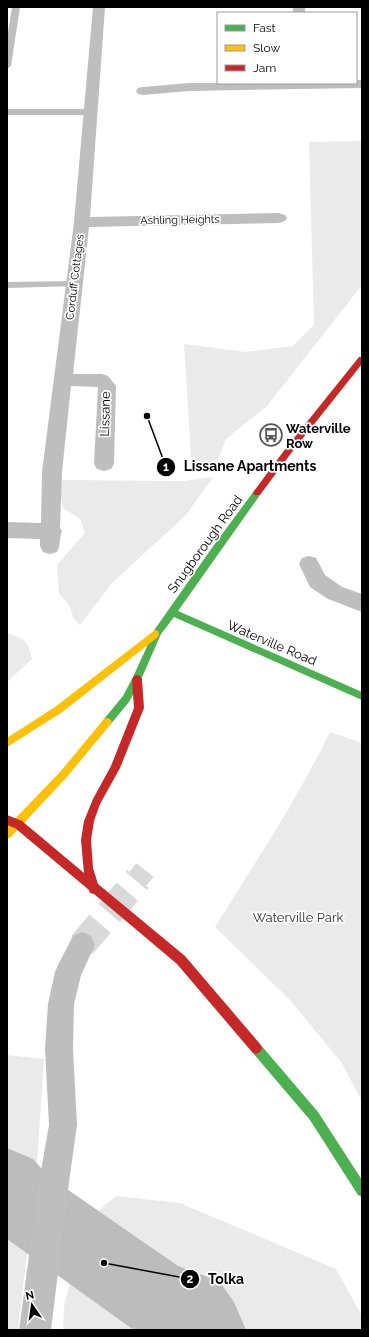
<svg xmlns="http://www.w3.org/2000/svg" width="369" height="1337" font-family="Raleway,sans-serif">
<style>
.green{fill:#eaeaea}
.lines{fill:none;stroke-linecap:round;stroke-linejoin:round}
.river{fill:#bcbcbc;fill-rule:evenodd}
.street-tunnel-far1{stroke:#d9d9d9;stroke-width:22;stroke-dasharray:22 11;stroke-linecap:butt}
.street-tunnel{stroke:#d9d9d9;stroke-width:28;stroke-dasharray:28 14;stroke-linecap:butt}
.lane{fill:#bebebe;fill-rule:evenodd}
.street{fill:#bebebe;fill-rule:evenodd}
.fast{fill:#4caf50;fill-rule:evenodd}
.slow{fill:#ffc107;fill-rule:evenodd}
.jam{fill:#c62828;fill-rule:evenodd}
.labels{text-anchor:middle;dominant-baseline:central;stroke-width:3.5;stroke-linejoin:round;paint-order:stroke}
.far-street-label{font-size:11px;fill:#000;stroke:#fff}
.street-label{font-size:13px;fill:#000;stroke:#fff}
.poi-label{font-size:13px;font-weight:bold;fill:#000;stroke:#fff;text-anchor:start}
.park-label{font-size:13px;fill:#303030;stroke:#fff}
.leader{fill:none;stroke:#000;stroke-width:1.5}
.callout-dot{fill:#000;stroke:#fff;stroke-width:1.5}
.mark-label{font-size:12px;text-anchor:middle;font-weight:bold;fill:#fff}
.callout-label{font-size:14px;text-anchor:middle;font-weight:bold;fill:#000;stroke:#fff;stroke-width:3.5;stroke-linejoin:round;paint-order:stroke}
</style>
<rect width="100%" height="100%" fill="#fff"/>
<path class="green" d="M362,141v144l-95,121 -41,33 -12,31 -22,2 -8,-128 62,8 47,-6 21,-21 -5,-183z
M213,477l-27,38 -74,68 -32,42 -7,-7 -3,-12 -11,-12 -2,-29 28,-32 -5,-14 -17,-11 -3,-15 2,-13 123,1z
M7,633c19,7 21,7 25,26l-25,23z
M330,732l32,11v358l-21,-39 -52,-63 -74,-72c40,-64 82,-127 115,-195z
M7,1055l37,4 -8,120 -18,151h-11z
M116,1196l64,7 156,66 26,47v14h-299l1,-24 21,-84z"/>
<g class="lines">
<path class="river" d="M7,1148l26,11 15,17 130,90 41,15 15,21 12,28h-110l-5,-2 -124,-89z"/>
<path class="street-tunnel-far1" d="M137,880l8,-10"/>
<path class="street-tunnel" d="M82,945l56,-66"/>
<path class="lane" d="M12,7h8l-9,59 -4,3v-30z
M7,109h83l4,3 -4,3h-83z
M74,281l5,3 -1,2 -71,2v-6z"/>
<path class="street" d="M93,7h12l-15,210 189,-4 6,2 2,3 -2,3 -6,2 -190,4 -16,147h29l6,2 8,10 -2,78 -3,5 -7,2 -7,-2 -3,-5 4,-77 -27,-1 -9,86 -2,56 2,3c-3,7 -1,14 -5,21l-7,2 -7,-2 -3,-6v-7l-33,-1v-16l34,1 1,-51 32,-250z
M293,7h12v6h-12z
M356,80h6v8l-173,3 -46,4 -5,-1 -2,-3 2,-3 5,-1 46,-4h167z
M309,556l7,2 9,17 17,12 20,7v18l-34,-13 -18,-12 -11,-23 3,-6z
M82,932l9,4 4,9 -14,30 -7,29 -1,45 4,76 -8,57 -18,148h-32l20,-148 10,-57 -4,-76 3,-45 7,-32 4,-9 14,-27z"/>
<path class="fast" d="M257,490l4,3 -1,2 -82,116 184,81v8l-188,-83 -13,17 -21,48 -11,20 -19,23 -3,1 -3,-1 -2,-3 2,-3 19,-23 10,-19 22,-48 59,-84 40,-54z
M256,1042l4,2 58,68 44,68v17l-4,-2 -48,-75 -58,-68 -2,-4 2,-4z"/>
<path class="slow" d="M155,630l3,1 1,3 -1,3 -97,76 -54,34v-9l48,-31z
M107,718l3,1 2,3 -2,3 -43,52 -56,60 -4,2v-12l54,-56 43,-52z"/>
<path class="jam" d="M359,357h3v7l-70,88 -32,43h-6l-1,-2 1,-2 32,-43z
M137,675l3,1 2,3 2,29 -24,60 -20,36 -6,17 -3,19 2,28 5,16 87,72 75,88 2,4 -2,4 -4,2 -4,-2 -75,-88 -83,-70 -4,-1 -1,-3 -74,-62 -8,-3v-10l15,6 62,52 -3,-33 3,-19 9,-22 18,-33 23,-58 -2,-29 2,-3z"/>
</g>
<defs>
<g id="bus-ring" transform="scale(1.15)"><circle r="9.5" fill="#fff" stroke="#595959" stroke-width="1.5"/><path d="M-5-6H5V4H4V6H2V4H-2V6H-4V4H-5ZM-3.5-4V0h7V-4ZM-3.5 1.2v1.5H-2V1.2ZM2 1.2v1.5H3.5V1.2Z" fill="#595959"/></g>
</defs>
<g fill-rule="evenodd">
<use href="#bus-ring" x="271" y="435"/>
</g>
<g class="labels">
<g class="far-street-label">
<text transform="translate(180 220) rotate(-1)">Ashling Heights</text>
<text transform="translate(75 277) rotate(-83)">Corduff Cottages</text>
</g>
<g class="street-label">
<text transform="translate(105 414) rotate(-89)">Lissane</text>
<text transform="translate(205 544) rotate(-54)">Snugborough Road</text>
<text transform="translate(272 643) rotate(23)">Waterville Road</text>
</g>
<g class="poi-label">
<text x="286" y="428">Waterville<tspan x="286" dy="15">Row</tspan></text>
</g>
<g class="park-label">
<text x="298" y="917">Waterville Park</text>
</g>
</g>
<path class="leader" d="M147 416L166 467M104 1263L190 1279"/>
<g class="callout-dot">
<circle cx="147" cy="416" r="4"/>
<circle cx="104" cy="1263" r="4"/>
<circle cx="166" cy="467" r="10"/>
<circle cx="190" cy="1279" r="10"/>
</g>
<g class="mark-label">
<text x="166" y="471">1</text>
<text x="190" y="1283">2</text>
</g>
<g class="callout-label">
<text x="250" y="471">Lissane Apartments</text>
<text x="226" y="1284">Tolka</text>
</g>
<rect width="369" height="1337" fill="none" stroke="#000000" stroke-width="16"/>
<rect x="217" y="12" width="140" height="72" fill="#ffffff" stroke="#999999"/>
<rect x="225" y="25" width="20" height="6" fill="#4caf50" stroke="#999999"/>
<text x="253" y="32" font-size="12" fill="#000000">Fast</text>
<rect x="225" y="45" width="20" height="6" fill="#ffc107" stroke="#999999"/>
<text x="253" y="52" font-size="12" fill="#000000">Slow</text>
<rect x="225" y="65" width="20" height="6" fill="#c62828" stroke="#999999"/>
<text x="253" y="72" font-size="12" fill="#000000">Jam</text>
<g transform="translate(32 1305) rotate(347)" stroke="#ffffff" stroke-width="3" paint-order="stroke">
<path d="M0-3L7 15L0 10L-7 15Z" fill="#000000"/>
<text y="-6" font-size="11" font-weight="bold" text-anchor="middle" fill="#000000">N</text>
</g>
</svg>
